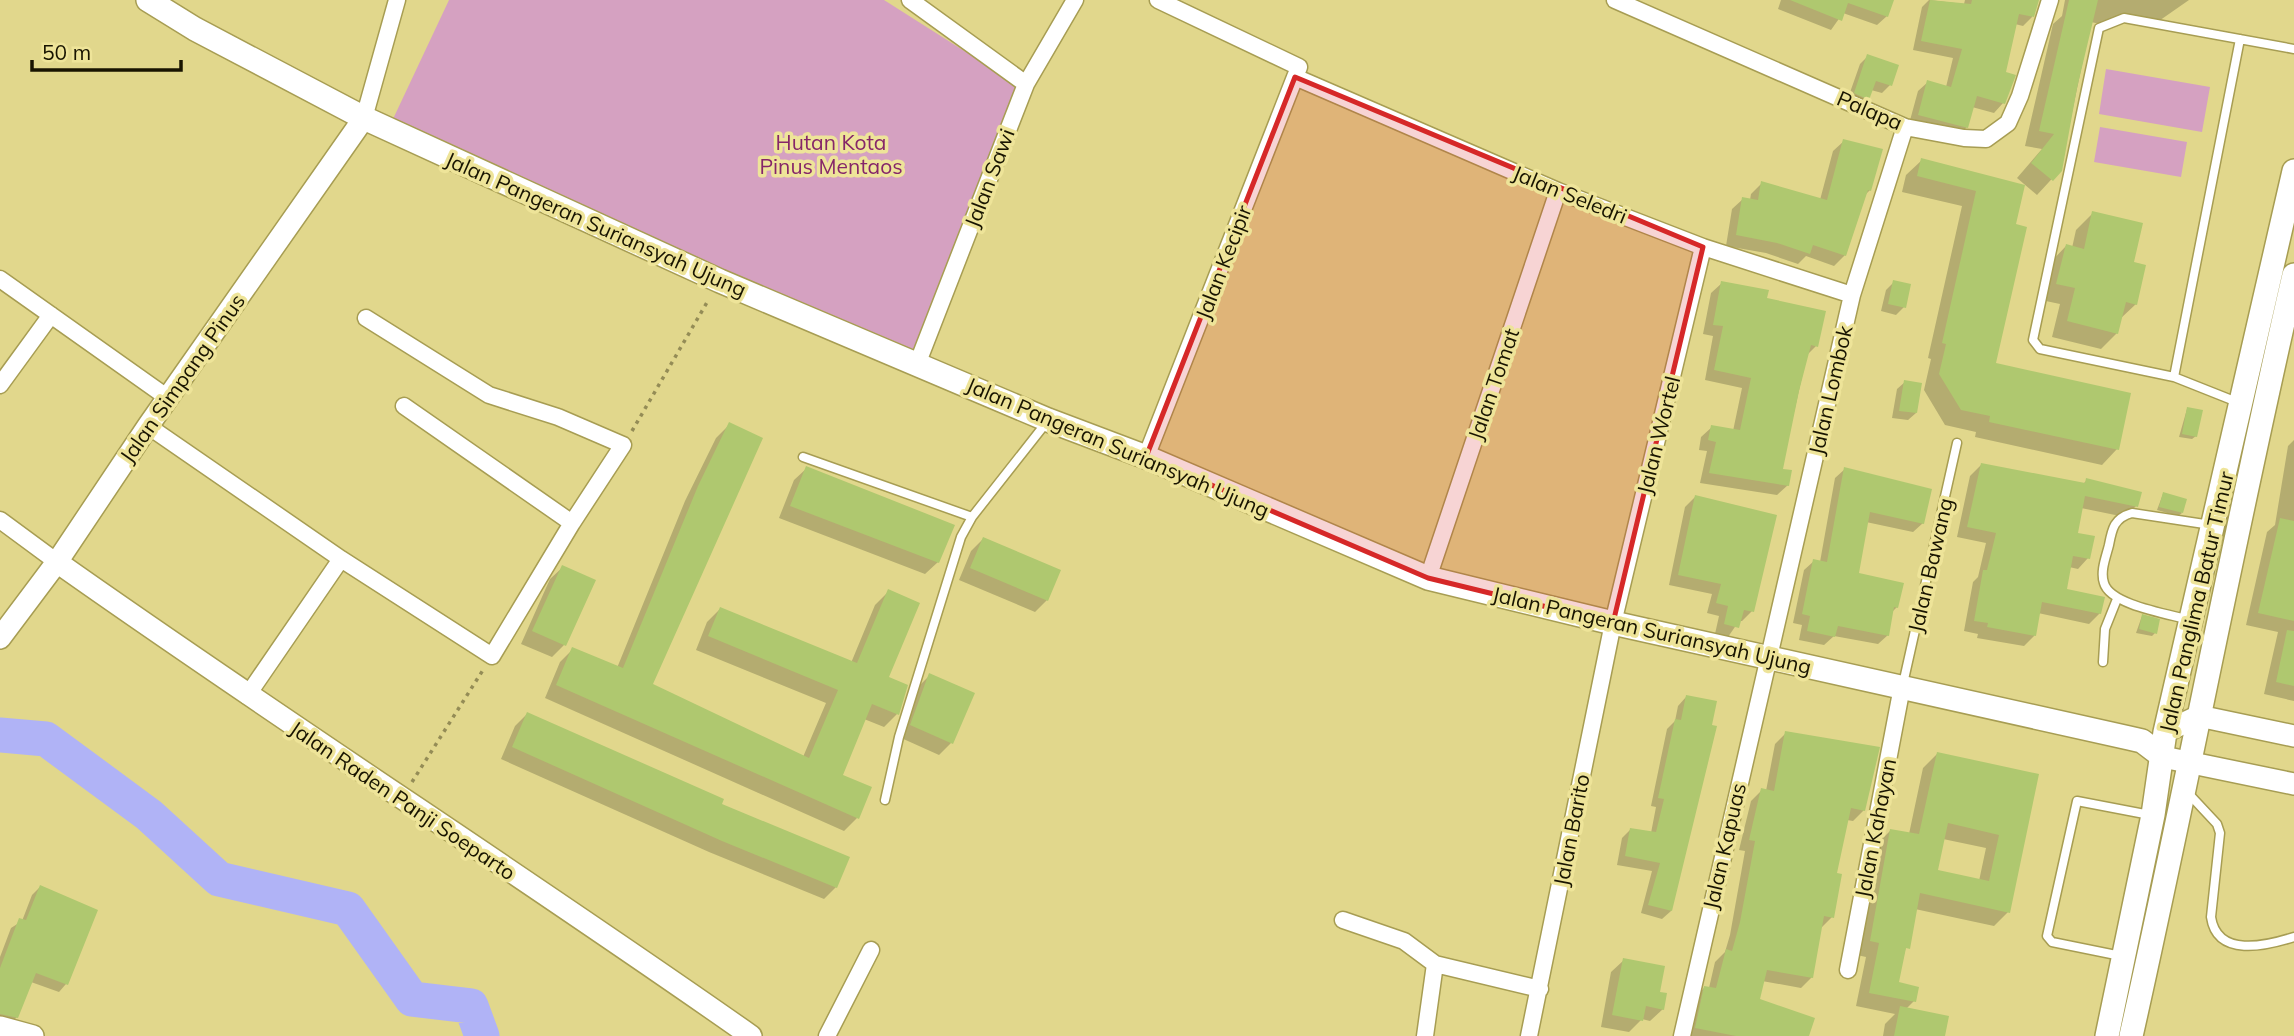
<svg xmlns="http://www.w3.org/2000/svg" width="2294" height="1036" font-family="Mulish,sans-serif">
<style>
.green{fill:#d5a1c1}
.shadow{fill:#0003;fill-rule:evenodd}
.lines{fill:none;stroke-linecap:round;stroke-linejoin:round}
.river{stroke:#b0b3f6;stroke-width:35}
.building{fill:#afc86f;fill-rule:evenodd}
.service-casing{stroke:#a79d53;stroke-width:11}
.minor-casing{stroke:#a79d53;stroke-width:19}
.tertiary-casing{stroke:#a79d53;stroke-width:24}
.secondary-casing{stroke:#a79d53;stroke-width:26}
.path{stroke:#948c56;stroke-width:3.5;stroke-dasharray:3.5 5;stroke-linecap:butt}
.service{stroke:#fff;stroke-width:8}
.minor{stroke:#fff;stroke-width:16}
.tertiary{stroke:#fff;stroke-width:21}
.secondary{stroke:#fff;stroke-width:23}
.marked{fill:#d62828;fill-opacity:0.2;stroke:#d62828;stroke-width:5;stroke-linejoin:round}
.labels{text-anchor:middle;dominant-baseline:central;stroke-width:7;stroke-linejoin:round;paint-order:stroke}
.street-label{font-size:21px;fill:#181400;stroke:#eee499}
.park-label{font-size:21px;fill:#852669;stroke:#eee499}
</style>
<rect width="100%" height="100%" fill="#e1d78c"/>
<path class="green" d="M449,0h435l137,87 -105,267 -193,-79 -330,-156z
M2106,69l104,18 -8,45 -103,-18z
M2100,127l87,15 -6,35 -87,-15z"/>
<path class="shadow" d="M1781,0h111l-5,16 -10,9 -34,-12 -12,17 -53,-21z
M1929,0l35,4 1,-4h67v17l-9,9 -8,-2 -11,49 -1,30 -9,10 -22,-6 -5,20 -9,9 -49,-12 9,-33 10,-9 18,5 7,-29 -40,-8 9,-43z
M2065,0h124l-33,23 -37,-8 -10,11 -18,-4 -31,148 -23,25 -20,-17 25,-29 -17,-3 28,-122 9,-8z
M1868,56l22,29 -8,8 -11,-3 -11,17 -13,-6 13,-37z
M1844,141l26,49 -6,6 -19,59 -11,11 -28,-10 -8,8 -32,-11 -40,-7 6,-37 11,-10 7,1 1,-6 11,-11 58,17 13,-49z
M1922,160l101,26 -9,40 -20,139 123,84 -15,16 -127,-28 1,-5 -31,-7 -21,-35 7,-31 -3,-1 34,-152 -60,-14 4,-17z
M2093,213l39,51 4,40 -16,15 -3,14 -16,16 -49,-12 8,-33 -19,-4 9,-37 16,-17 6,2 4,-18z
M1894,282l10,25 -8,8 -15,-4 5,-21z
M1722,283l43,17 51,46 -9,9 -26,115 7,15 -11,10 -77,-12 7,-32 -8,-1 2,-13 11,-10 21,4 9,-43 -37,-8 8,-44 -10,-2 8,-41z
M1905,382l11,31 -8,7 -16,-2 5,-29z
M2187,409l9,27 -4,3 -13,-2z
M729,425l-79,260 153,72 23,-54 -130,-53 11,-28 13,-13 131,54 24,-58 13,-13 -1,86 10,36 -13,13 -20,-8 -24,57 17,42 -13,13 -299,-133 15,-36 13,-13 44,19 68,-167 31,-63z
M2294,440v261l-30,-7 14,-62 -32,-7 21,-93 8,-7 13,-79z
M1981,465l102,19 4,-4 49,26 -11,11 -44,-9 -5,26 12,24 -10,11 -9,-2 -4,23 35,23 -11,11 -51,-11 -3,22 -11,11 -47,-8 1,-4 -14,-3 9,-49 5,-5 8,-34 -29,-6 13,-61z
M807,468l131,94 -13,12 -146,-56 15,-38z
M1845,469l78,54 -10,9 -47,-10 -9,53 40,32 -5,5 -4,23 -10,9 -44,-8 -10,9 -25,-5 3,-15 -9,-2 11,-53 10,-9 6,1 15,-84z
M2163,494l19,19 -4,3 -21,-6z
M1695,497l57,114 -10,10h-3l-11,16 -13,-3 4,-18 -12,-3 5,-19 -43,-9 16,-78z
M983,539l64,61 -12,12 -76,-32 12,-29z
M563,567l30,14 -29,64 -12,12 -31,-13 29,-65z
M2142,616l13,17 -3,3 -16,-3z
M930,675l21,68 -12,12 -40,-18 19,-50z
M1686,697l-15,214 -9,8 -21,-6 11,-42 -35,-6 5,-27 8,-8 21,3 5,-26 -5,-1 16,-77 8,-8 3,-15z
M527,714l193,91 116,82 -12,12 -115,-47 -208,-93 14,-33z
M1786,733l78,77 -11,11 -6,-1 -12,54 -3,43 -11,11 -9,49 -11,11 -39,-7 -4,20 49,35h-122l9,-38 11,-11 4,1 6,-26 10,-10 5,-17 15,-84 -6,-1 12,-49 11,-11 4,1 9,-47z
M1937,754l100,22 -29,136 -14,14 -79,-17 -18,75 17,17 -8,8 37,27h-60l2,-12 10,-10 -39,-8 10,-49 -9,-2 19,-110 14,-14 19,3 14,-66zM1943,839l43,9 -7,33 -43,-10z
M40,887l26,97 -7,8 -28,-10 -14,35 -8,8 -9,-2v-66l11,-29 11,-7 10,-26z
M1624,960l34,33 5,16 -13,12 -8,-2 -13,13 -28,-5 10,-55z"/>
<g class="lines">
<path class="river" d="M0,735l46,4 103,76 70,64 129,30 64,90 59,7 11,30"/>
</g>
<path class="building" d="M1790,0h104l-6,17 -40,-14 -6,18z
M1930,0l41,4 1,-4h67l-5,17 -15,-3 -13,58 10,3 -11,29 -28,-8 -9,32 -50,-13 9,-35 24,7 11,-38 -41,-8z
M2069,0h29l-21,88 -15,83 -9,10 -22,-18 23,-29 -15,-3z
M1867,54l32,11 -7,21 -16,-5 -7,19 -15,-7z
M1843,139l40,10 -12,42 -3,-1 -22,66 -33,-11 -3,9 -33,-11 -41,-8 6,-38 16,3 3,-19 66,19z
M1921,158l104,27 -9,39 11,3 -31,136 135,30 -12,57 -130,-28 1,-6 -29,-6 -22,-36 7,-30 -4,-1 34,-152 -59,-15z
M2092,211l51,12 -9,39 12,3 -9,40 -11,-3 -8,32 -51,-13 8,-33 -19,-4 10,-40 18,5z
M1893,280l18,4 -5,24 -18,-4z
M1721,281l48,9 -2,8 59,13 -8,36 -7,-2 -12,46 -16,78 9,1 -3,16 -80,-13 7,-31 -8,-2 3,-15 29,5 11,-52 -37,-8 9,-44 -10,-1z
M1904,380l18,3 -5,30 -18,-2z
M2187,407l16,3 -6,27 -15,-3z
M729,422l34,16 -110,246 156,74 29,-68 -130,-54 12,-29 137,56 31,-74 32,14 -31,74 19,8 -9,30 -27,-11 -29,71 29,12 -13,32 -303,-134 16,-38 51,21 75,-182z
M1981,463l104,20 1,-5 56,14 -4,15 -53,-11 -7,37 17,3 -5,23 -17,-3 -6,33 38,8 -4,17 -59,-12 -6,34 -49,-9 1,-4 -14,-2 9,-51h4l9,-37 -29,-6z
M806,466l149,59 -16,38 -149,-57z
M1844,467l88,22 -8,35 -54,-12 -11,61 45,10 -6,25 -4,-1 -5,29 -51,-10 -3,11 -28,-6 3,-15 -8,-2 11,-55 14,3z
M2163,492l24,7 -4,14 -24,-6z
M1695,495l82,20 -23,97 -10,-2 -5,18 -15,-4 4,-18 -12,-3 5,-19 -43,-9z
M2280,518l14,3v100l-36,-8z
M983,537l78,33 -13,31 -78,-33z
M562,565l34,15 -30,66 -34,-15z
M2142,614l18,5 -3,15 -18,-5z
M2287,630l7,1v55l-18,-4z
M929,673l46,20 -22,51 -43,-19z
M1686,695l31,6 -5,24 5,1 -45,185 -24,-6 12,-42 -35,-7 5,-28 26,4 8,-33 -6,-1 17,-79 6,1z
M527,712l197,87 -2,5 128,53 -13,31 -115,-47 -210,-94z
M1785,731l95,16 -15,64 -14,-3 -14,65 5,1 -8,44 -10,-2 -11,62 -46,-8 -7,29 55,19 -6,18h-73l-41,-8 9,-42 12,2 10,-39 6,2 8,-29 15,-81 -6,-1 12,-52 13,3z
M1937,752l102,22 -29,139 -90,-20 -10,56 -4,-1 -7,34 20,5 -3,15 -47,-9 10,-50 -9,-2 20,-112 29,5zM1948,823l51,12 -10,46 -51,-11z
M40,885l58,25 -30,75 -32,-12 -18,45 -18,-4v-46l19,-50 7,2z
M1623,958l42,8 -5,26 7,1 -3,17 -18,-4 -3,15 -31,-6z
M1900,1006l49,10 -4,20h-51z"/>
<g class="lines">
<g class="service-casing">
<path id="service" d="M2174,377l66,-338
M2237,402l-63,-25 -134,-28 -7,-9 66,-312 25,-10 170,31
M803,457l169,60
M2190,620c-21,-6 -80,-15 -86,-37 -4,-12 2,-26 5,-38 3,-16 5,-27 23,-32l79,12
M2103,662l2,-33 12,-30
M1903,684l54,-241
M2188,793l29,31 3,9 -9,84c6,41 55,29 83,20
M885,800l14,-63 62,-200 11,-20 74,-94
M2121,956l-69,-14 -5,-6 30,-135 73,14"/>
</g>
<g class="minor-casing">
<path id="minor" d="M910,0l116,84
M1615,0l290,127 59,11 22,1 22,-16 12,-27 30,-96
M1295,77l263,114 145,56 149,48
M364,118l33,-118
M0,279l168,119
M918,362l108,-278 49,-84
M0,385l51,-70
M404,406l168,117
M148,426l193,133 151,97 80,-133 51,-78 -65,-28 -69,-22 -123,-77
M1146,457l153,-390 -141,-67
M0,520l57,42
M1428,578l130,-387
M247,696l94,-137
M1343,920l61,21 31,23 105,25
M1848,970l54,-283
M827,1036l44,-86
M1425,1036l10,-72
M1529,1036l84,-413 90,-376
M1682,1036l170,-741 53,-168"/>
</g>
<g class="tertiary-casing">
<path id="tertiary" d="M57,562c229,162 465,313 694,474
M0,638l57,-76 91,-136 216,-308
M2165,732l34,-16 95,20
M2163,757l131,27
M0,1027l33,9"/>
</g>
<g class="secondary-casing">
<path id="secondary" d="M148,0l47,29 169,89 356,163 328,139 98,37 282,121 185,45 516,115 13,3 21,16
M2107,1036l46,-221 12,-83 129,-561
M2131,1036c57,-253 104,-508 163,-761"/>
</g>
<path class="path" d="M632,431l77,-132
M412,782l71,-112"/>
<use href="#service" class="service"/>
<use href="#minor" class="minor"/>
<use href="#tertiary" class="tertiary"/>
<use href="#secondary" class="secondary"/>
</g>
<path class="marked" d="M1295,77l408,170 -90,376 -185,-45 -282,-121z"/>
<g class="labels">
<g class="street-label">
<text transform="translate(1870 110) rotate(23)">Palapa</text>
<text transform="translate(989 178) rotate(-69)">Jalan Sawi</text>
<text transform="translate(1570 194) rotate(22)">Jalan Seledri</text>
<text transform="translate(596 224) rotate(24)">Jalan Pangeran Suriansyah Ujung</text>
<text transform="translate(1223 262) rotate(-69)">Jalan Kecipir</text>
<text transform="translate(182 378) rotate(-55)">Jalan Simpang Pinus</text>
<text transform="translate(1493 384) rotate(-71)">Jalan Tomat</text>
<text transform="translate(1830 390) rotate(-77)">Jalan Lombok</text>
<text transform="translate(1658 435) rotate(-76)">Jalan Wortel</text>
<text transform="translate(1118 447) rotate(23)">Jalan Pangeran Suriansyah Ujung</text>
<text transform="translate(1930 565) rotate(-77)">Jalan Bawang</text>
<text transform="translate(2196 602) rotate(-77)">Jalan Panglima Batur Timur</text>
<text transform="translate(1652 630) rotate(13)">Jalan Pangeran Suriansyah Ujung</text>
<text transform="translate(403 800) rotate(34)">Jalan Raden Panji Soeparto</text>
<text transform="translate(1875 828) rotate(-79)">Jalan Kahayan</text>
<text transform="translate(1571 830) rotate(-79)">Jalan Barito</text>
<text transform="translate(1724 846) rotate(-77)">Jalan Kapuas</text>
</g>
<g class="park-label">
<text x="831" y="142">Hutan Kota<tspan x="831" dy="24">Pinus Mentaos</tspan></text>
</g>
</g>
<path d="M32 60v10h149v-10" fill="none" stroke="#181400" stroke-width="3.5"/>
<text x="42" y="60" font-size="21" fill="#181400" stroke="#eee499" stroke-width="5" paint-order="stroke">50 m</text>
</svg>
